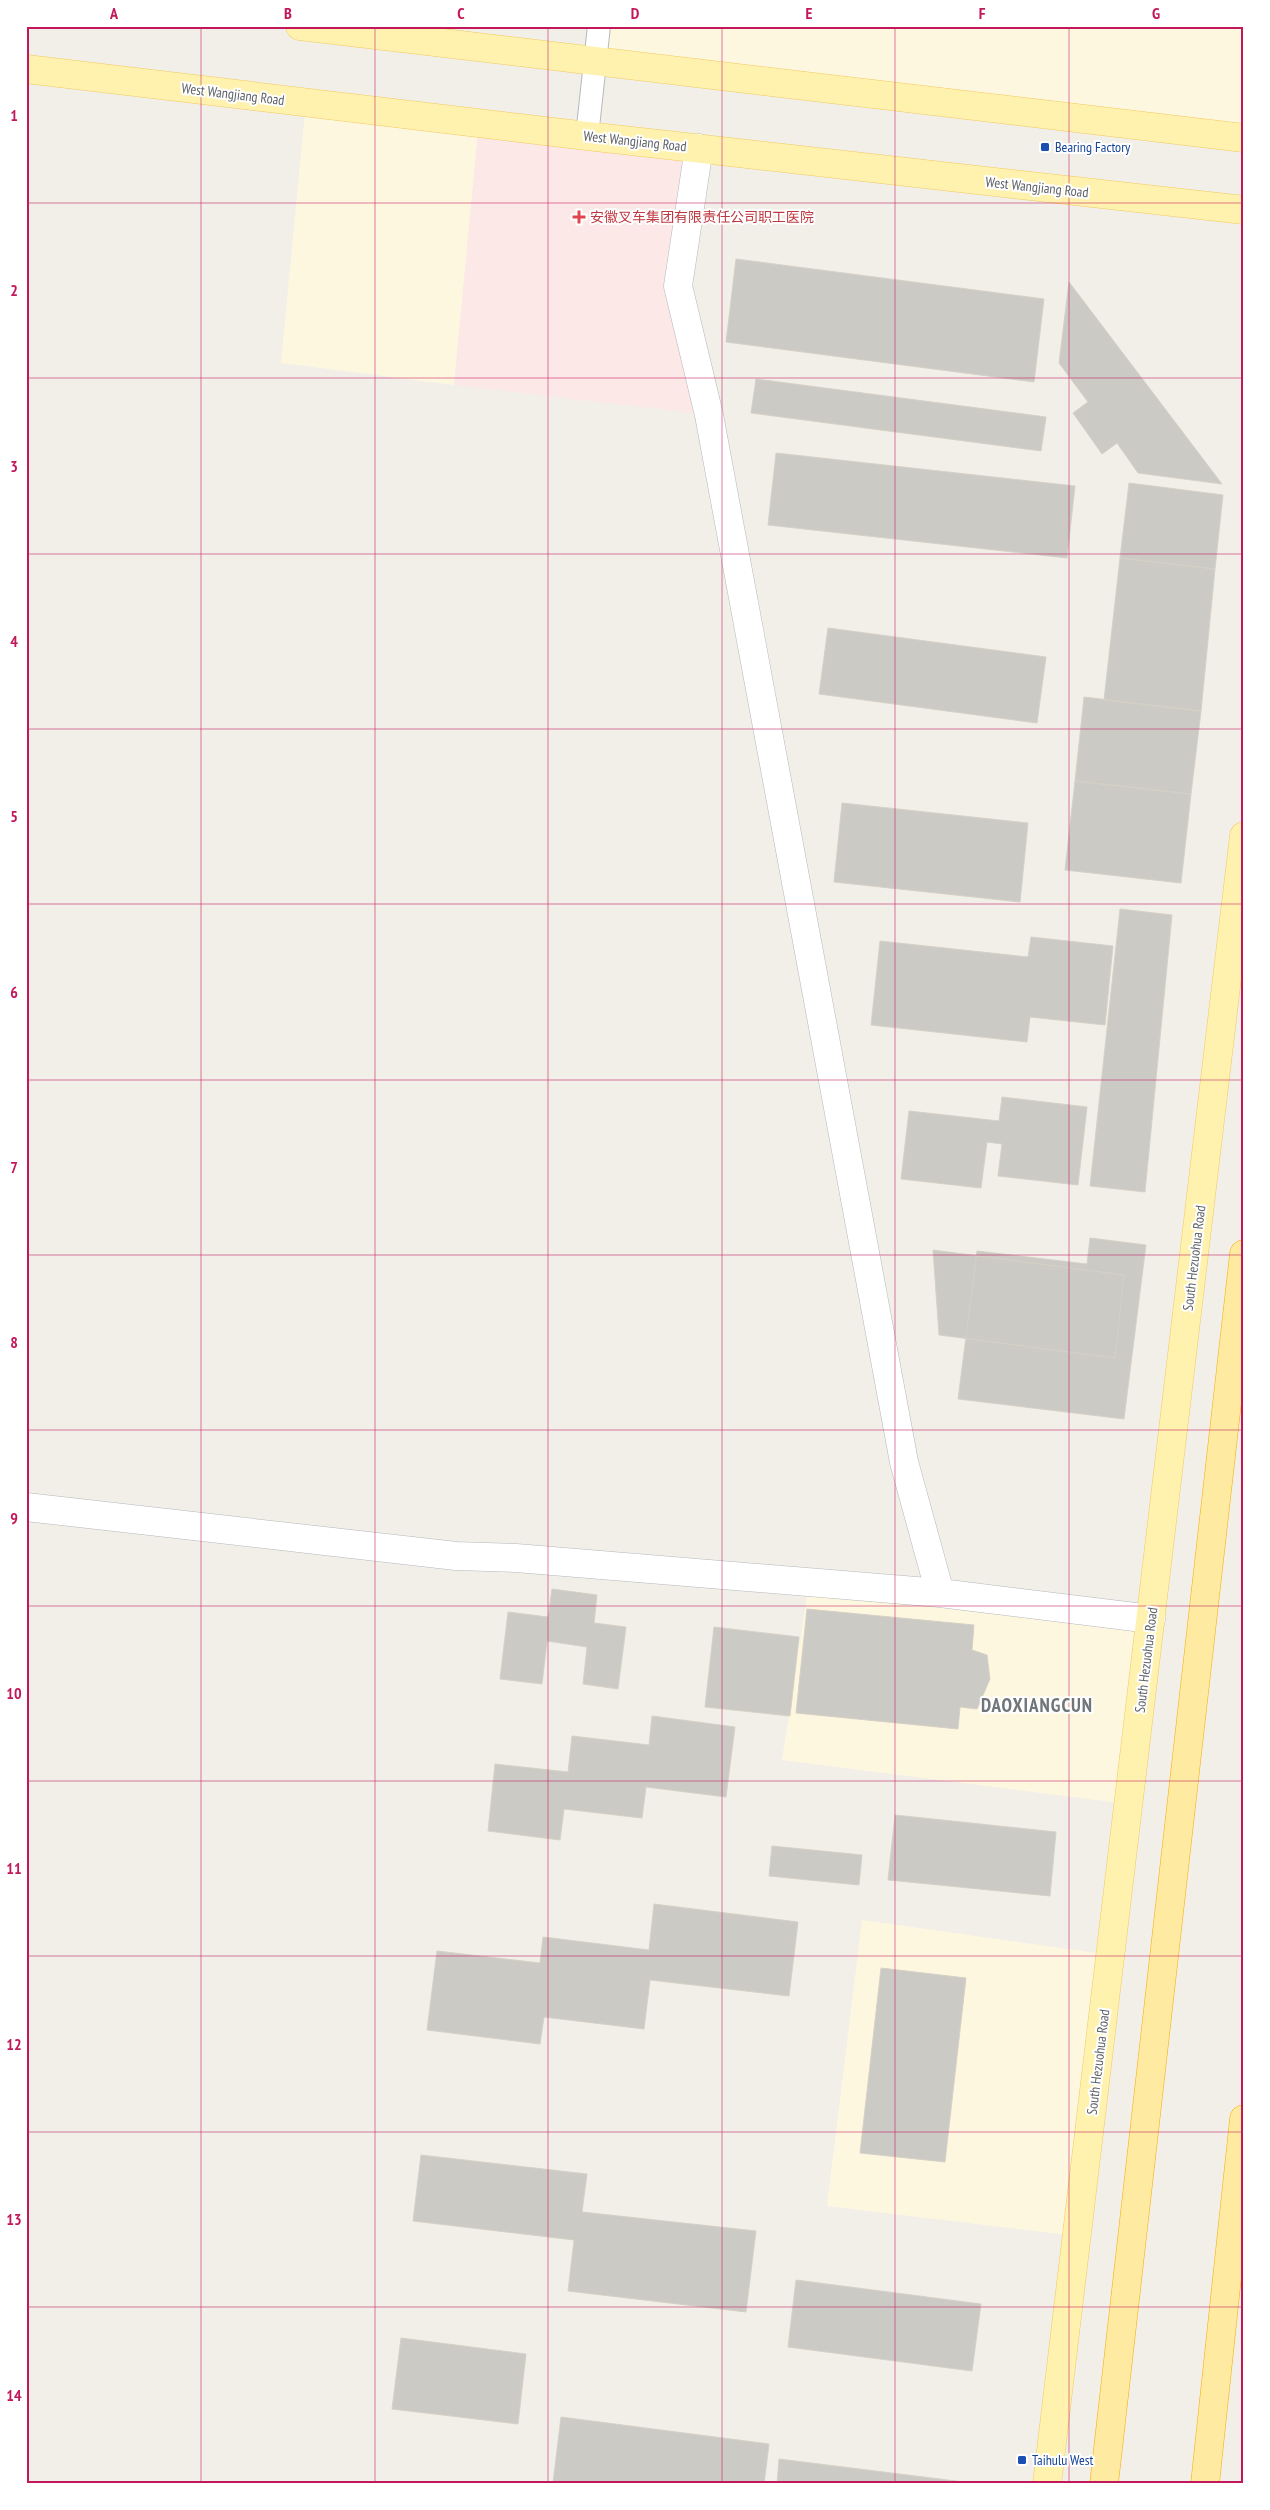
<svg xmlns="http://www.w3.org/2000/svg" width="1270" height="2510" font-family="'PT Sans Narrow','Noto Sans SC',sans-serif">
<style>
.commercial{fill:#fef7e0}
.medical{fill:#fce8e6}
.building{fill:#cccac5;stroke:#d6d1c6}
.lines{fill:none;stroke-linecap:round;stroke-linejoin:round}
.service-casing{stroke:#b5b8bc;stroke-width:24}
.minor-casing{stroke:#b5b8bc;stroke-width:29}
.primary-casing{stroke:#f2c960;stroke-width:29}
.trunk-casing{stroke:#f9ab00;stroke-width:29}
.service{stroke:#fff;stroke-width:22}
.minor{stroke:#fff;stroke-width:28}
.primary{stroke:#fff2af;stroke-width:28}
.trunk{stroke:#feeaa1;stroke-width:28}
.grid{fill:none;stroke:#c2185b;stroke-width:1;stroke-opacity:0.55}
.transit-dot{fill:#1a4fb4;stroke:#fff;stroke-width:2}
.health-dot{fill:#e0444e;stroke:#fff;stroke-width:2}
.labels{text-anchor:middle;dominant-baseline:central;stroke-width:4;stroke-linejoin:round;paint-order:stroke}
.street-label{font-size:14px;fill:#5f6368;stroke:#fff}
.transit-label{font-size:14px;fill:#164399;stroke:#fff;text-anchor:start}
.health-label{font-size:14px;fill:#be3a42;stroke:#fff;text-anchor:start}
.district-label{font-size:19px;font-weight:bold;letter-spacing:1px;fill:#70757a;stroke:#fff}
.neatline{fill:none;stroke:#c2185b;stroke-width:2}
.grid-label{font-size:16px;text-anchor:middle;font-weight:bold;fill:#c2185b}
</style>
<rect width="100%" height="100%" fill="#f1efe8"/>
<path class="commercial" d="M599,26h645v112l-649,-77z
M306,102l173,21 -25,262 -173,-22z
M809,1583l342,36 -23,185 -346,-44z
M862,1920l248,35 -33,281 -250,-30z"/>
<path class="medical" d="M479,123l220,25 -21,138 31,129 -255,-30z"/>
<path class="building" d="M736,259l308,40 -10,83 -308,-40z
M1069,282l153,202 -84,-11 -21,-30 -15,11 -29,-41 15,-11 -29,-39z
M756,379l290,38 -5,34 -290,-38z
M776,453l299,33 -8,72 -299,-33z
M1129,483l94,12 -8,74 -95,-11z
M1120,558l95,11 -14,142 -97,-11z
M828,628l218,29 -9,66 -218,-29z
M1084,697l117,14 -10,83 -116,-13z
M1075,781l116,13 -10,89 -116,-13z
M842,803l186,20 -8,79 -186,-20z
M1120,909l52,6 -27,277 -55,-6z
M1031,937l82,9 -8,79 -75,-8 -3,25 -156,-17 9,-84 148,16z
M1002,1097l85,10 -9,78 -80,-9 4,-32 -15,-2 -6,46 -80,-9 8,-68 90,10z
M1090,1238l56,7 -22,174 -166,-20 19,-148 110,13z
M933,1250l191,25 -9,83 -176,-23z
M552,1589l45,6 -3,28 32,4 -8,62 -35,-5 4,-37 -40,-6 -5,43 -42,-5 8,-67 40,5z
M807,1609l167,16 -2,25 15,5 3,24 -13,30 -17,-2 -2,22 -162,-16z
M714,1627l85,10 -9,79 -85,-9z
M652,1716l83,11 -9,70 -80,-10 -4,31 -78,-9 -4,31 -72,-9 7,-67 73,8 4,-36 77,9z
M895,1815l161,17 -6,64 -162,-16z
M772,1846l90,9 -3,30 -90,-9z
M654,1904l144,18 -9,74 -139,-16 -6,49 -100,-12 -4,27 -113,-14 10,-79 103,12 3,-26 106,13z
M881,1968l85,10 -21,184 -85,-9z
M421,2155l166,19 -5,38 174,19 -10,81 -178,-21 6,-51 -161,-19z
M796,2280l185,24 -9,67 -184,-24z
M401,2338l125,16 -8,70 -126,-15z
M561,2417l208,27 -5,40 -211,-1z
M779,2459l201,25h-203z"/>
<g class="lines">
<g class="service-casing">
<path id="service" d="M587,136l12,-110"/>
</g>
<g class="minor-casing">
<path id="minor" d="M699,148l-21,138 31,129 195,1047 36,131 211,26
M26,1507l430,49 60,2 424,35"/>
</g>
<g class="primary-casing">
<path id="primary" d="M300,26l944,112
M26,69l561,67 657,74
M1047,2484l197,-1648"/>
</g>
<g class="trunk-casing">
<path id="trunk" d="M1104,2484l140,-1230
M1205,2484l39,-365"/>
</g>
<use href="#service" class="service"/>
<use href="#minor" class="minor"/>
<use href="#primary" class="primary"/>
<use href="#trunk" class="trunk"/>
</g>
<path class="grid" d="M201,26v2458M375,26v2458M548,26v2458M722,26v2458M895,26v2458M1069,26v2458M26,203h1218M26,378h1218M26,554h1218M26,729h1218M26,904h1218M26,1080h1218M26,1255h1218M26,1430h1218M26,1606h1218M26,1781h1218M26,1956h1218M26,2132h1218M26,2307h1218"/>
<g class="transit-dot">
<rect x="1040" y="142" width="10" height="10" rx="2.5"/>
<rect x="1017" y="2455" width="10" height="10" rx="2.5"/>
</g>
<path class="health-dot" d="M576.5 209.5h5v5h5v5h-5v5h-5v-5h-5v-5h5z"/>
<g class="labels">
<g class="street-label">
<text transform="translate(233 94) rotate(7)">West Wangjiang Road</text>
<text transform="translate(635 141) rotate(6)">West Wangjiang Road</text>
<text transform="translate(1037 187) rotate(6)">West Wangjiang Road</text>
<text transform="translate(1194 1258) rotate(-83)">South Hezuohua Road</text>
<text transform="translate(1146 1660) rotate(-83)">South Hezuohua Road</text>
<text transform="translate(1098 2062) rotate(-83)">South Hezuohua Road</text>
</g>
<g class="transit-label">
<text x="1055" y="147">Bearing Factory</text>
<text x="1032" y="2460">Taihulu West</text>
</g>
<g class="health-label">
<text x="590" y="217">安徽叉车集团有限责任公司职工医院</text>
</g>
<g class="district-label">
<text x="1037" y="1705">DAOXIANGCUN</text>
</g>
</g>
<rect width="1270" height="2510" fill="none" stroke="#ffffff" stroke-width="55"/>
<rect x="28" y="28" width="1214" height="2454" class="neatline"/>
<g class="grid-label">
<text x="114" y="19">A</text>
<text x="288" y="19">B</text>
<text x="461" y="19">C</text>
<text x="635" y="19">D</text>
<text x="809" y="19">E</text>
<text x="982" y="19">F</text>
<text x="1156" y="19">G</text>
<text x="14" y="121">1</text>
<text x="14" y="296">2</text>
<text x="14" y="472">3</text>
<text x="14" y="647">4</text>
<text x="14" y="822">5</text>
<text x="14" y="998">6</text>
<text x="14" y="1173">7</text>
<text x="14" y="1348">8</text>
<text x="14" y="1524">9</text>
<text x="14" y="1699">10</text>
<text x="14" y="1874">11</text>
<text x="14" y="2050">12</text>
<text x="14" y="2225">13</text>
<text x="14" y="2401">14</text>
</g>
</svg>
